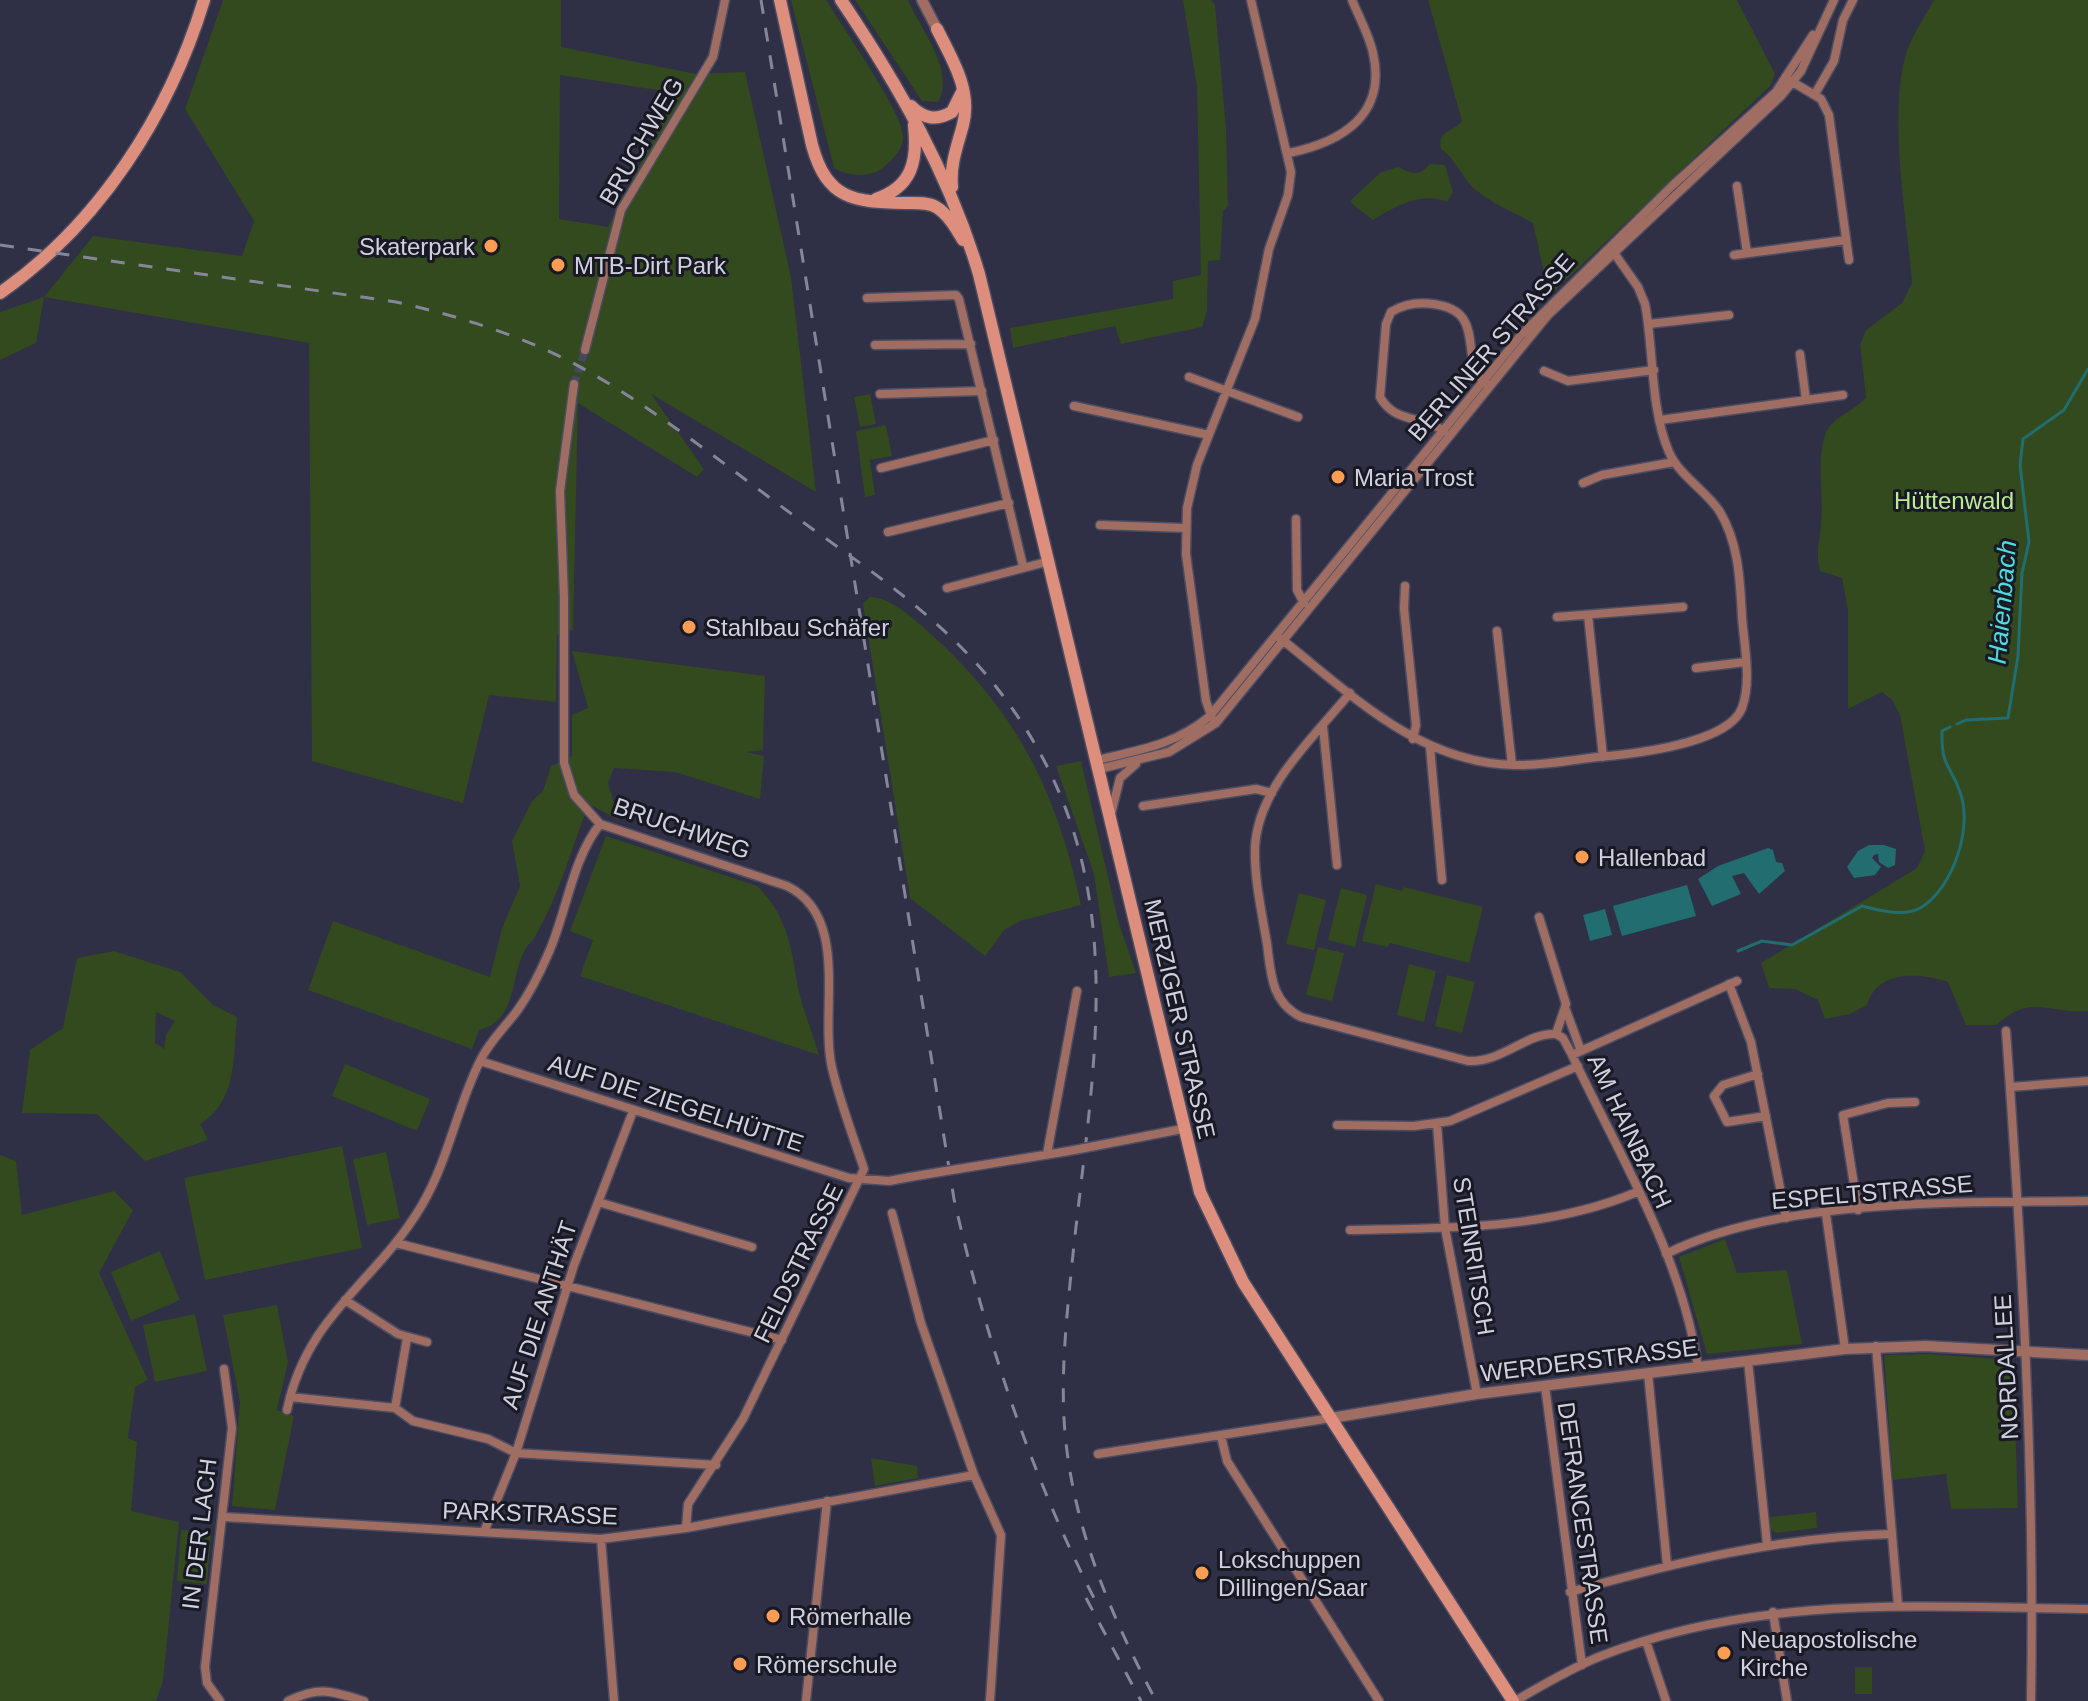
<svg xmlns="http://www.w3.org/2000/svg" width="2088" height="1701" font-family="Arial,sans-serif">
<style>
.green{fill:#33491e;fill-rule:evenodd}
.water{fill:#216d70}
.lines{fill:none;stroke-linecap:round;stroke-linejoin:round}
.stream{stroke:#216d70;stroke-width:3}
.minor-tunnel{stroke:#47475d;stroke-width:8;stroke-dasharray:8 4;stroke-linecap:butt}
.minor-casing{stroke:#4c4c62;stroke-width:11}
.tertiary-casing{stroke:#4c4c62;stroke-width:13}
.secondary-casing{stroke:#4c4c62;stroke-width:15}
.minor{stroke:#a06d63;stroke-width:8}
.tertiary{stroke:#a06d63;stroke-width:10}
.secondary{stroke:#de8e7d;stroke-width:12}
.rail{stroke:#868699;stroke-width:3;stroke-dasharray:14 14;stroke-linecap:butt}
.minor-bridge-casing{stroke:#4c4c62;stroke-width:11;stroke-linecap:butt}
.minor-bridge{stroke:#a06d63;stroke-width:8}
.poi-dot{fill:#fc9d53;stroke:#181923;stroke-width:3}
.labels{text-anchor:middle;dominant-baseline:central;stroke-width:6;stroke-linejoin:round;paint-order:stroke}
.street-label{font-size:24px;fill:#d0d1e0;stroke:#181923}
.poi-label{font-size:24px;fill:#d0d1e0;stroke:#181923;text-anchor:start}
.park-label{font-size:24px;fill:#bceb97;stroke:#181923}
.water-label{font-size:26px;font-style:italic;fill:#4ddce2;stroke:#181923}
</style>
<rect width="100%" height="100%" fill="#2f2f46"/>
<path class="green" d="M223,0h338v47l135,27 49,-2 46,205 25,215 -165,-98 53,75 -7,8 -119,-74 -5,227 -16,5 -1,67 -67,-7 -26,108 -151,-42 -3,-418 -265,-46 -8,46 -36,17v-48l44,-15 49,-61 149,20 12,-35 -69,-112zM560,75l116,18 -68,134 -49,-8z
M791,0h35c16,26 74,109 77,134 2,14 -11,27 -22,35 -13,9 -34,7 -47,-1z
M855,0h53c12,29 48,70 30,102l-16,-1z
M1183,0h28l4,5 11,123 2,78 -5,5 -3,49 -12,1 -1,50 -5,16 -81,17 -6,-18 -102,22 -3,-20 163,-29v-18l28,-6 -4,-188z
M1428,0h309l38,74 -5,12 -221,210 -16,-73c-18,-10 -40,-19 -56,-32 -15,-12 -20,-31 -36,-42 -4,-19 11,-16 21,-28z
M1934,0h154v1011c-41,3 -56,-18 -92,14h-30l-18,-43c-29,-10 -71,-12 -81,23l-17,9 -25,5 -7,-19 -23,-11 -26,-1 -8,-25 156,-95 8,-17 -25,-136 -8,-15 -10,-8 -34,17v-99l-6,-32 -22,-7c-5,-22 0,-28 1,-49 3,-28 -5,-59 4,-87 6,-18 29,-24 41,-37l-6,-53 6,-15 36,-27 10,-20c-5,-65 -27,-181 -2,-240 7,-15 16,-29 24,-43z
M1430,164l15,1 8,27 -6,10c-25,-11 -53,5 -74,18l-21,-16 -1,-4 29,-27 18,-6c15,7 20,10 32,-3z
M870,394l6,30 -16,3 -6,-30z
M886,425l6,31 -22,4 5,35 -10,2 -9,-66z
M870,597c23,1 45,23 62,38 86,78 125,158 149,270l-61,16 -16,9 -19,26 -75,-58 -47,-294z
M572,651l193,25 -2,74 -17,2 18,4 -4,43 -85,-27 -61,-4 -6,15 11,37 -30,-16c-17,43 -30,91 -53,131 -3,6 -8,9 -11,15 -16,28 -6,69 -46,80l-7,19 -164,-59 25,-69 157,56 12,-49 18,-42 -8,-45 20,-40 11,-10 8,-25 21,-10v-41l16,-7z
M1081,761l38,163 17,49 -27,4 -15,-103 -38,-108z
M606,836l151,50c29,28 34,59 40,96 4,24 15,49 22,73l-239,-79 13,-36 -23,-9z
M1376,884l26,7 2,-4 79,20 -14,56 -79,-20 -2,4 -26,-6z
M1341,888l26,7 -12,52 -27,-7z
M1299,893l27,7 -12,50 -28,-6z
M1318,947l26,6 -12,48 -26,-6z
M114,951l66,21 33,33 24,12c-4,39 1,84 -37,107l8,16 -63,21 -48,-47 -75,-1 8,-63 33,-22 14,-70zM156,1012l19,9 -9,14 -2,14 -9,-6z
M1409,964l27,7 -12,51 -27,-7z
M1447,975l28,7 -13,51 -27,-7z
M345,1064l85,35 -13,32 -85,-35z
M342,1146l20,102 -157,32 -21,-102z
M386,1152l14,66 -33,7 -14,-66z
M0,1155l16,6 6,54 92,-24 19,19 -34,63 49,107 -13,7 -7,51 9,4 -6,69 48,11 -16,159 -7,20h-156z
M1725,1239l12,34 50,-3 15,74 -95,10 -28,-97z
M160,1251l20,49 -49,21 -20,-49z
M277,1305l11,57 -11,48 17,6 -19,94 -43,-4 8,-104 -17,-87z
M195,1314l12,57 -52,11 -12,-57z
M1928,1354l85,6 5,148 -67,1 -5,-35 -53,6 -9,-125z
M871,1458l46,8 1,12 -43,8z
M1816,1512l1,16 -42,5 -4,-4 -1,-12z
M181,1530l30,2 -4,52 -30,-3z
M1855,1667h17v27h-17z"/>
<path class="water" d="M1869,845h15l12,4 -1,16 -7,3 -9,-6 -1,-8 -4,1 -2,3 9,9 -6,8 -21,3 -7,-11 11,-16z
M1768,848l5,2 3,12 6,1 3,8 -26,23 -15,-21 -12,3 9,18 -29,12 -14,-27 20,-13z
M1687,885l9,31 -74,20 -9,-30z
M1605,909l7,26 -22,6 -7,-26z"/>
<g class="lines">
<path class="stream" d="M1957,724l9,-4 42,-2 10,-62 4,-83 7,-31 -9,-77 3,-26 41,-29 24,-41
M1738,951l24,-10 30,4 70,-39c18,4 42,12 60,1 31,-20 50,-78 39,-112 -9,-31 -20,-24 -19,-64l8,-4"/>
<path class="minor-tunnel" d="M574,384l11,-34"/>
<g class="minor-casing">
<path id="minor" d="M1791,81l30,18 8,16 20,145
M1815,94l19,-33 9,-41 10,-20
M1289,153c53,-11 98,-38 84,-100 -4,-18 -14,-36 -21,-53
M1737,186l10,67
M1734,255l112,-15
M867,298l89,-3 3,4 64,267
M1649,324l80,-9
M875,345l96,-1
M585,350l36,-140 92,-153 12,-57
M1800,354l6,46
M1544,371l24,10 86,-11
M1189,377l109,40
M574,384l-14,107 4,106v166l10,32 26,29 187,62c64,31 32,125 45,182 8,34 21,68 32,101l-121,250 -55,85 -2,24
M880,394l102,-3
M1074,406l135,29
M1660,420l183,-25
M1444,431c-22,-16 -49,-7 -64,-34l6,-73 5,-12c13,-8 27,-10 42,-8 57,7 23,57 54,81
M881,468l113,-28
M1583,483l19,-8 72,-13
M1296,519l1,71 7,13
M1100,525l85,3
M888,532l121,-29
M1405,586l-1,23 12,116 -3,14
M947,588l103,-27
M1588,615l15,142
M1557,617l126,-10
M1497,631l15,134
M1280,638c70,55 138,125 234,127 28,1 56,-5 84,-8 34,-3 130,-13 144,-49 10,-27 2,-63 0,-91 -2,-36 -3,-73 -22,-105 -14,-22 -40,-35 -51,-60 -19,-44 -15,-101 -24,-148l-7,-17 -26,-37
M1696,668l49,-6
M1350,693c-36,44 -92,94 -95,154 -1,32 7,66 12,97 4,30 4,58 34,73l167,44c34,2 59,-29 88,-27
M1212,718l-6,-17 -20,-147 1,-46 10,-43 58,-146 14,-70 19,-54 3,-23 -40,-172
M1323,727l14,138
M1430,747l12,133
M1097,760c43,-10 78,-15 113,-44l311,-381 152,-150 103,-93 37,-57
M1099,769l70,-17 47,-29 332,-408 233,-219 20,-25 33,-71
M1143,806l113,-17 16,4
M1111,814l9,-36 16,-14
M1539,917l27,87 -10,30
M1729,984l22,58 35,176
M1566,1010l15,41
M2006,1031c16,223 29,446 25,670
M1556,1034l7,4 9,17c47,100 110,201 126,312
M1572,1055l165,-74
M480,1061l369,117 40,3 21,-4
M1758,1074l-35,11 -9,11 13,26 39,-6
M2010,1087l78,-6
M1437,1124l8,104 32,166
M1337,1125l77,1 36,-5 128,-55
M1095,1146l87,-17
M1047,1154l30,-163
M958,1169l111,-18
M598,1202l154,45
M1858,1210l-15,-95 45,-12 27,-1
M892,1213l29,110 53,152 27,60 -11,166
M1826,1214l19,135
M1350,1230c96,-2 197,0 287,-38
M396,1243l386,97
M1666,1254c113,-57 295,-51 422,-53
M345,1300l53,34 29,8
M1876,1346l22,259
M1748,1361l19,183
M1648,1373l19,192
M1545,1386l37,279
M290,1397l105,11 18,13 75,18 28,14 200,12
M395,1408l12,-70
M287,1410c20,-96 89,-127 135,-205 27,-46 35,-99 59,-146 9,-18 24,-32 36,-48 13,-18 23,-38 32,-59 18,-41 23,-92 51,-128
M1221,1436l6,25 152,240
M1098,1454l233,-36
M224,1517l377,22 85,-11 288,-53
M484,1532l32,-79 58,-188 59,-154
M601,1539l13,162
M1570,1592c107,-30 210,-55 322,-58
M1773,1612l14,89
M1646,1641l20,60
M220,1701l-13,-18 -2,-16 27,-239 -8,-59
M288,1701c32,-15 43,-10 76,0
M806,1701l21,-200
M1515,1701c28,-16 56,-33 86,-45 157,-62 322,-49 487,-47"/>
</g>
<g class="tertiary-casing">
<path id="tertiary" d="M922,0l15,29
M1331,1418l146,-24 368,-45 81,-3 162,9"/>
</g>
<g class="secondary-casing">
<path id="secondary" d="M780,0l32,145c15,55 42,57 93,58 10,0 22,-1 31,4 12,7 20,21 27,33
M841,0c58,86 108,174 138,274l221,918 43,90 270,419
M937,29c15,30 35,61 26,96 -6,22 -13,39 -11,62
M911,106c13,13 25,15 41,6l10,-20
M876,199c36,-12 42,-38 38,-74
M0,293c99,-69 169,-178 204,-293"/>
</g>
<use href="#minor" class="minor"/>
<use href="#tertiary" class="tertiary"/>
<use href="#secondary" class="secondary"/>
<path class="rail" d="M761,0l193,1199c32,141 77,277 144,407
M0,245l396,57c62,14 121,32 177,61 78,42 149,100 220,152 72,52 149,102 204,173 139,178 98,360 76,566 -6,60 -13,119 -8,179 9,98 46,182 91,268
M1086,1598l55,103"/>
<g class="minor-bridge-casing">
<path id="minor-bridge" d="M1069,1151l26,-5
M910,1177l48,-8"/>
</g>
<use href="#minor-bridge" class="minor-bridge"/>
</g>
<g class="poi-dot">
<circle cx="491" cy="246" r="8"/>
<circle cx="558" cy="265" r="8"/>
<circle cx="1338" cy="477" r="8"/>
<circle cx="689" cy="627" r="8"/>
<circle cx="1582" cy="857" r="8"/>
<circle cx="1202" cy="1573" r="8"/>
<circle cx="773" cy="1616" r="8"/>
<circle cx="1724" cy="1653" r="8"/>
<circle cx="740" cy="1664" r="8"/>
</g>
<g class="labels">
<g class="street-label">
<text transform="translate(641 141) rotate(-60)">BRUCHWEG</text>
<text transform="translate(1491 347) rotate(-49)">BERLINER STRASSE</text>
<text transform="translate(682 828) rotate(19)">BRUCHWEG</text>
<text transform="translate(1180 1019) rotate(77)">MERZIGER STRASSE</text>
<text transform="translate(676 1103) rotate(18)">AUF DIE ZIEGELHÜTTE</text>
<text transform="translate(1630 1131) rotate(65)">AM HAINBACH</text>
<text transform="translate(1872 1192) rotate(-5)">ESPELTSTRASSE</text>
<text transform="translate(1474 1256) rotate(81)">STEINRITSCH</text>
<text transform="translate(798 1263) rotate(-64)">FELDSTRASSE</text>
<text transform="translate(539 1315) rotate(-72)">AUF DIE ANTHÄT</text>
<text transform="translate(1589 1360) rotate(-7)">WERDERSTRASSE</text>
<text transform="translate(2006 1367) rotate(-93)">NORDALLEE</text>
<text transform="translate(530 1513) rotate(2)">PARKSTRASSE</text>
<text transform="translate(1583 1523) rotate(82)">DEFRANCESTRASSE</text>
<text transform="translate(199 1534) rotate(-83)">IN DER LACH</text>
</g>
<g class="poi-label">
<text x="475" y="246" text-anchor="end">Skaterpark</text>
<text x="574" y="265">MTB-Dirt Park</text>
<text x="1354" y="477">Maria Trost</text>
<text x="705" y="627">Stahlbau Schäfer</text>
<text x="1598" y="857">Hallenbad</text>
<text x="1218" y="1559">Lokschuppen<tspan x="1218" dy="28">Dillingen/Saar</tspan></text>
<text x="789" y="1616">Römerhalle</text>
<text x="1740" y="1639">Neuapostolische<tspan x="1740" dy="28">Kirche</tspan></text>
<text x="756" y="1664">Römerschule</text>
</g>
<g class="park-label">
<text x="1954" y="500">Hüttenwald</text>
</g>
<g class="water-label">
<text transform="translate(2002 602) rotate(-85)">Haienbach</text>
</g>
</g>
</svg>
